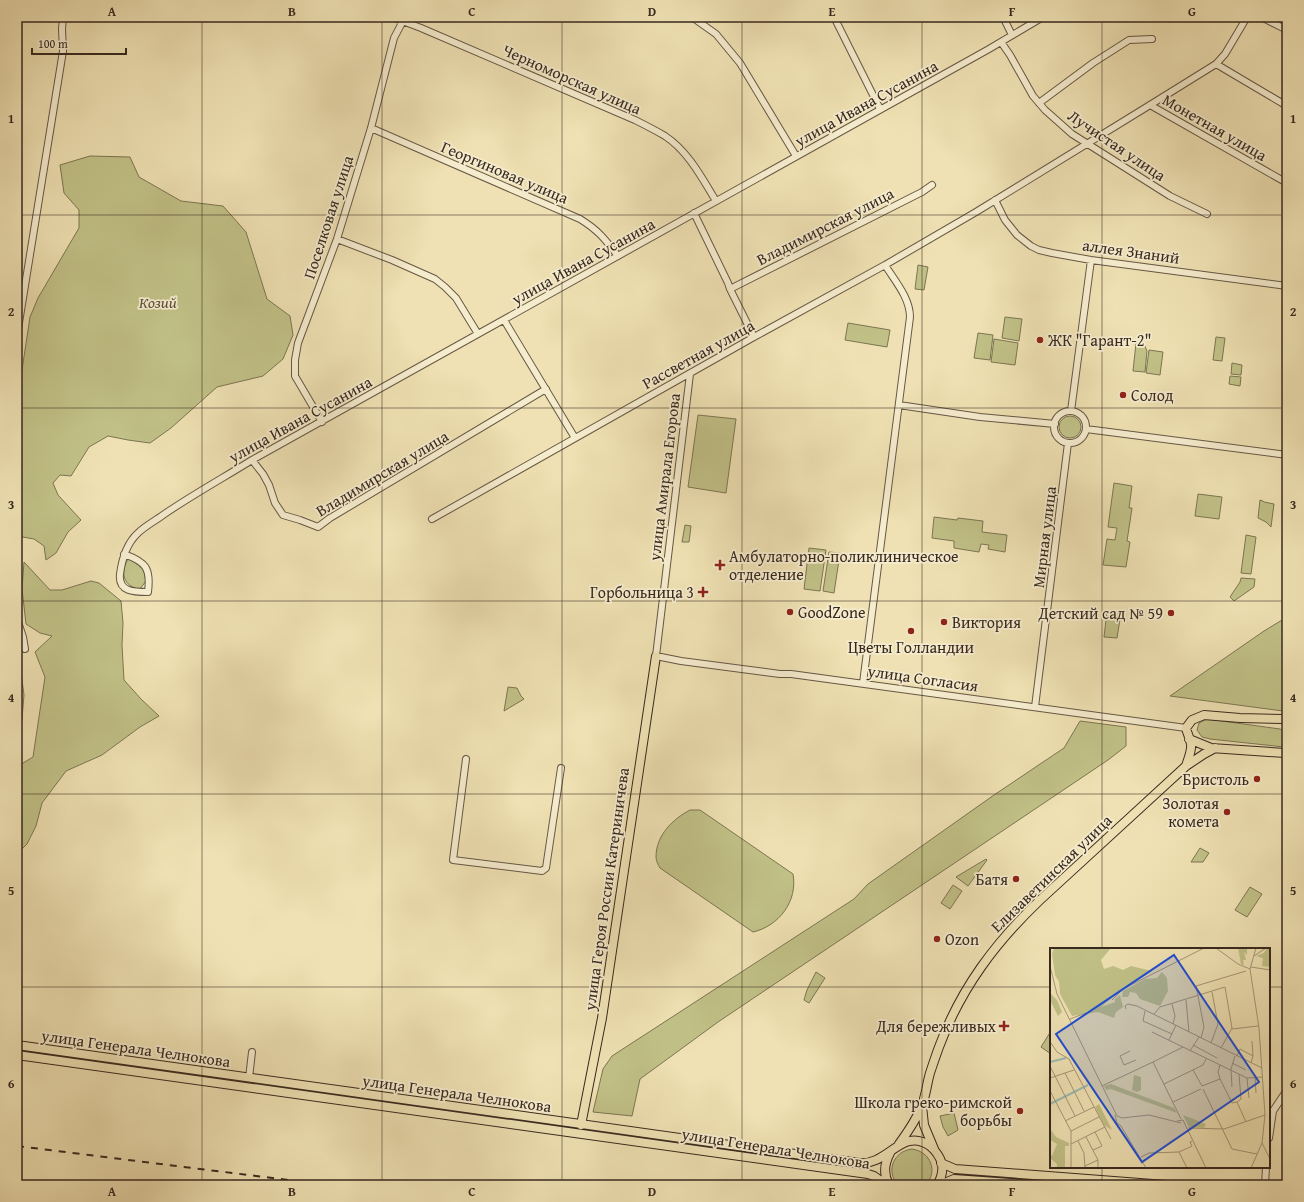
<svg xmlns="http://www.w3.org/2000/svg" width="1304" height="1202" font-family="'Gentium Book Plus',serif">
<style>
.green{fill:#c1c187;stroke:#7c7553}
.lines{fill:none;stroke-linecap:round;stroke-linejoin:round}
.minor-casing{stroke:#665744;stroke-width:8}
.major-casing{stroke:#38291f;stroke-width:10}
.minor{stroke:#f5ecce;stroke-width:6}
.major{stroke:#efe1b3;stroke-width:8}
.rail{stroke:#38291f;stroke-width:2;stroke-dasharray:7 7;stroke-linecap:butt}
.grid{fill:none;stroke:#38291f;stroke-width:1;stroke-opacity:0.55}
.poi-dot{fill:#8f2418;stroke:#f5ecce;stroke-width:1.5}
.labels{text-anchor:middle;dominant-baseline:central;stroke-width:3.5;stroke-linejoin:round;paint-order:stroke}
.street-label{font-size:16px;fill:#38291f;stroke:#f5ecce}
.park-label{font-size:16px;font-style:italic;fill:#5a4f39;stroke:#f5ecce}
.poi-label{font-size:16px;fill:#38291f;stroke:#f5ecce;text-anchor:end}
.inset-river{fill:none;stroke:#9bbcb3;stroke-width:2}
.inset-road{fill:none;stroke:#a69778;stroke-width:1}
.view{fill:#1d4ed8;fill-opacity:0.15;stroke:#1d4ed8;stroke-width:2}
.inset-edge{fill:none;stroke:#38291f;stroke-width:2}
.neatline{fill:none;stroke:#38291f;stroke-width:1.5}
.grid-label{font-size:13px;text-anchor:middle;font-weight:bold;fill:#38291f}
</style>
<rect width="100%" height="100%" fill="#efe1b3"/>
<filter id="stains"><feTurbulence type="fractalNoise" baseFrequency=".005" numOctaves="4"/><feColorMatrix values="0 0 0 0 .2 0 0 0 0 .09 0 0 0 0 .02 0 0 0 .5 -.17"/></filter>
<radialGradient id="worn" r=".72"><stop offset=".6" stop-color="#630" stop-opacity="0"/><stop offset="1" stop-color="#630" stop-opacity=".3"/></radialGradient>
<path class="green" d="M90,156l40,1 9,20 42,24 42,5 23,26 21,67 23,17 3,19 -10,24 -20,17 -46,11 -46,41 -21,15 -22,-3 -20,-4 -19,11 -18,29 -11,-1 -7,8 5,12 23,25 -13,12 -12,21 -10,7 -2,-14 -10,-7 -17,-3v-133l13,-86 8,-19 41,-70v-18l-15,-17 -4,-28z
M918,265l10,2 -4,23 -9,-1z
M1005,317l17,2 -3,22 -17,-3z
M848,323l42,7 -3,17 -42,-7z
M978,333l15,2 -3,25 -16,-2z
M1216,337l9,1 -3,23 -9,-1z
M994,339l24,4 -3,22 -24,-3z
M1136,343l8,1 3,7 -2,21 -12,-1z
M1149,350l14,2 -3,23 -14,-2z
M1232,363l10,2 -1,10 -10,-1z
M1230,376l11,1 -1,9 -11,-2z
M698,415l38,4 -10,74 -38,-6z
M1059 427a11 11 0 1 1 22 0a11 11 0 1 1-22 0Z
M1114,483l18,3 -3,22h3l-5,33 3,1 -4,25 -23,-2 4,-26 8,1 2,-12 -9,-1z
M1198,494l24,3 -3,22 -24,-3z
M1260,500l3,1 1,1 10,2 -3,23 -5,-5 -8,-4z
M934,517l23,3 1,-2 25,3 -1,11 25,3 -2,17 -17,-3 1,-4 -8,-1 -2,8 -25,-4v-7l-22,-3z
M685,525l6,1 -2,16h-7z
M1246,535l10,2 -5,37 -10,-1z
M809,548l17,2 -6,41 -16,-2z
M829,552l11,1 -6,40 -11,-2z
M128,559c2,0 5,0 7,1 7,4 10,14 11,21l-6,8c-17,-2 -20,-17 -12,-30z
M24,562l26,28h12l29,-9 8,2 22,18 2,22 -1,22 2,35 17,19 18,17 -19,11 -38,28 -36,16 -24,32 -6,23 -9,18 -10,10v-212l7,53 -6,71 15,-9 12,-80 -10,-25 17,-16 -12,-3 -14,-9 -4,-35z
M1241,578l14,1 -1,8 -20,14 -4,-4 10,-15z
M1107,611l14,2 -4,25 -13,-1z
M1287,617v88l-4,6 -113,-15 94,-65z
M508,687l9,1 4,8 3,3 -20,12z
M1207,719l73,10 7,5v11l-3,2 -74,-8 -8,-2 -5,-7 2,-7z
M1080,721l46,6v19l-18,14 -390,262 -78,57 -8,37 -39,-4 10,-43 9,-13 242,-157 14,-15 126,-89 70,-47z
M690,810h10l93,64c5,27 -14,52 -40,58l-93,-64c-2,-3 -4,-8 -4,-11 0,-22 17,-38 34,-47z
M1200,848l9,5 -6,9h-12z
M986,859l1,1 -19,26 -12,-9z
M953,885l9,6 -12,18 -9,-6z
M1250,887l12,7 -15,23 -12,-7z
M816,972l9,6 -16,25 -5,-3 3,-10z
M1051,1031v23l-10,-7z
M954,1113l4,17 -10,6 -5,-9 -3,-11z
M912,1149c19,3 26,22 14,36h-28c-13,-14 -4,-34 14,-36z"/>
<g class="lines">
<g class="minor-casing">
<path id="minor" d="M392,17l29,11 214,92c10,5 20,10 30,16 23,15 37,42 51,65
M692,17l24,17 24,29 56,93
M834,17l46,92
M1003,17l9,18
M1261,17l26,13
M1001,42l9,13 23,41 12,14 27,24 98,62 37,18
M1216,64l71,42
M1039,103l54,-40 36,-23 23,-1
M1150,105l137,78
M371,128l209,91c18,11 25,20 38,37
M995,200l10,20 12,15 14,11 8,4 13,3 39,7 196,26
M694,213l34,70 2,6 24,48
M337,239l55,21 43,19 10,8 11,11 22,36
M730,289l192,-97 10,-7
M504,320l71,118
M17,335l46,-284 -1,-22 1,-12
M690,374l-34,282 25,5 99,13h11l395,54
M899,405l81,12 75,7
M1071,411l20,-151
M1054 427a16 16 0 1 1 32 0a16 16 0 1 1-32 0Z
M322,422l-27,-46v-16l3,-17 39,-104 34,-111 23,-90 11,-21
M1086,429l201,26
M252,460l11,14 6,11 6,18 8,12 17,5 18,7 12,-9 216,-129
M432,519l322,-182 131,-72 91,-53 174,-107 66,-41 9,-10 22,-37
M124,554c22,8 27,14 24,38 -14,0 -30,0 -28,-18 2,-15 7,-31 18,-41 7,-7 17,-12 25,-18 29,-20 60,-37 89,-55l737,-411 54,-32
M17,619l6,18 2,12
M863,683l47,-366c0,-19 -15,-36 -25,-52
M1035,707l33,-264
M466,759l-13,101 89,11 4,-3 15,-100
M249,1078l3,-26
M1269,1138l4,-27 14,-21
M1265,1185l1,-18"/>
</g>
<g class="major-casing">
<path id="major" d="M1189,739l22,9 74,5h2
M1186,766c2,-7 6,-15 5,-22 -1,-6 -4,-11 -5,-16l6,-8 12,-5 36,3 44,1 3,2
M17,1045l842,118c29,3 43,-37 71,-17 6,5 10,11 12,18 1,7 -1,15 -5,21
M17,1055l851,119 6,2 13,9
M922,1106l2,19 10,24
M581,1125l21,-107 54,-362
M899,1144c8,-11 18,-25 23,-39 4,-10 5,-22 8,-32 3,-9 6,-18 9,-26 22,-59 56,-104 101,-147l146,-134 18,-12 11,-6
M941,1163l14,6 211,16
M889,1185c-6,-11 -5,-21 1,-32
M940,1185l14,-6 83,6"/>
</g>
<use href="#minor" class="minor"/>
<use href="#major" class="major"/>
<path class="rail" d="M17,1146l311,39"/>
</g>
<path class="grid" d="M202,17v1168M382,17v1168M562,17v1168M742,17v1168M922,17v1168M1102,17v932M17,215h1270M17,408h1270M17,601h1270M17,794h1270M17,987h1034M1269,987h18M1102,1167v18"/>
<g class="poi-dot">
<circle cx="1040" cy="340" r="4"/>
<circle cx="1123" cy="395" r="4"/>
<path d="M718 559h4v4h4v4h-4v4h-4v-4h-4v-4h4z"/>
<path d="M701 586h4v4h4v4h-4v4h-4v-4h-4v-4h4z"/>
<circle cx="790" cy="612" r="4"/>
<circle cx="1171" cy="613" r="4"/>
<circle cx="944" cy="622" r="4"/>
<circle cx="911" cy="631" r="4"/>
<circle cx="1257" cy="779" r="4"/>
<circle cx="1227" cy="812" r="4"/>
<circle cx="1016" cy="879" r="4"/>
<circle cx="937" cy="939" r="4"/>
<path d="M1002 1020h4v4h4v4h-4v4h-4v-4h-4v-4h4z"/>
<circle cx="1020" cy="1111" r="4"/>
</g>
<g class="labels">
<g class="street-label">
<text transform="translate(572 79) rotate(24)">Черноморская улица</text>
<text transform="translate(866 103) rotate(-29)">улица Ивана Сусанина</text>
<text transform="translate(1215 127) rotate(30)">Монетная улица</text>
<text transform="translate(1117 145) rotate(34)">Лучистая улица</text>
<text transform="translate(505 172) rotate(23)">Георгиновая улица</text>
<text transform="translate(328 217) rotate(-72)">Поселковая улица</text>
<text transform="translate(825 226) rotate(-27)">Владимирская улица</text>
<text transform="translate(1131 251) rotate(8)">аллея Знаний</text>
<text transform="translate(583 261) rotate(-29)">улица Ивана Сусанина</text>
<text transform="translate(698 354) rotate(-29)">Рассветная улица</text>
<text transform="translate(300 419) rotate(-29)">улица Ивана Сусанина</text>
<text transform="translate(382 473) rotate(-31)">Владимирская улица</text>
<text transform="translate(664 477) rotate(-83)">улица Амирала Егорова</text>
<text transform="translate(1044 537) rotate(-83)">Мирная улица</text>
<text transform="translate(923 678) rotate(8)">улица Согласия</text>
<text transform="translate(1051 873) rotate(-44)">Елизаветинская улица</text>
<text transform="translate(606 889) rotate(-82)">улица Героя России Катериничева</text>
<text transform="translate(136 1048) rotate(8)">улица Генерала Челнокова</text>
<text transform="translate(457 1093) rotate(8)">улица Генерала Челнокова</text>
<text transform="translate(776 1148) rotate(9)">улица Генерала Челнокова</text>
</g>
<g class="park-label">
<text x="158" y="302">Козий</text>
</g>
<g class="poi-label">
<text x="1048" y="340" text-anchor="start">ЖК "Гарант-2"</text>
<text x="1131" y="395" text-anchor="start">Солод</text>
<text x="729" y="556" text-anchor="start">Амбулаторно-поликлиническое<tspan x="729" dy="18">отделение</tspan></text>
<text x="694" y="592">Горбольница 3</text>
<text x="798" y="612" text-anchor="start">GoodZone</text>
<text x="1163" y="613">Детский сад № 59</text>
<text x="952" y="622" text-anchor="start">Виктория</text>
<text x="911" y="647" text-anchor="middle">Цветы Голландии</text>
<text x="1249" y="779">Бристоль</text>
<text x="1219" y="803">Золотая<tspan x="1219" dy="18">комета</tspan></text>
<text x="1008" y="879">Батя</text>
<text x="945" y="939" text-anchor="start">Ozon</text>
<text x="996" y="1026">Для бережливых</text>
<text x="1012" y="1102">Школа греко-римской<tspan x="1012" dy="18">борьбы</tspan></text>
</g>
</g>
<g transform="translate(1050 948)">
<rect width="220" height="220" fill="#efe1b3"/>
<path d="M4,0h57l-10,12 3,9 9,-3 10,4 8,-4 21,5 -31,19 -20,17 14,-5v-3l5,-4 3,12 -7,5 -2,6 -16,-6 -26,4 -12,-22 -1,-12 -4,-7 -3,-21zM188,0h9v7l-3,-3 2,8h-3l1,5 -3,-1zM217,0h3v19l-8,-1 1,-8 -7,-2 8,-3zM112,24l5,6 1,13 -8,15 -20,-7 -4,-6 -6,-1 -2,5h-6l1,-6 22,-12 12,-1zM0,45l7,7 5,12 -4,4 -8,-16zM84,127l7,2v13l-4,2 -5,-2zM61,136l63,24 3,5 -66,-24 -5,1 -2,-4zM49,156l13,26 -8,-5 -9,-18zM133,167l23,9 -2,4 -15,-1zM0,181l6,8 13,6v3h-4v22h-8v-4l-7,-6v-5l2,3 5,-12 -7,-4z" fill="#c1c187"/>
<path class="inset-river" d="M0,114l16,-4M0,156l38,-19"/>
<path class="inset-road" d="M166,0l22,16 12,5M206,0l-6,21 9,59 6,87 -3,28 8,16M204,8l12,-8M0,18l7,28 60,122 5,2 27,-3 32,8M201,19l19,3M62,52l11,-11 81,-41M136,52l3,32M122,56l3,12 -2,8M76,61l-1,-3 3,-2 9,2 125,62M95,63l-2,10 29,13M104,66l6,-7 65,-20 7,41 -11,20M20,71l16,-6M182,81l26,-3M102,84l95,46 16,-1M151,90l3,-11 -8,-41 50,-15M119,92l7,-15M1,95l6,9 12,7 42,80M161,95l7,-19 -6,-32M143,97l24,13M80,103l-10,5 4,9 12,-5M140,103l9,-14M187,108l3,-7 13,7M182,115l14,7M201,115l2,-7 -1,-15M170,117l-2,7 2,7 12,24 5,-1M1,120l24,48M143,122l9,16M15,125l19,38M0,130l24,-8M197,130l2,20M205,130l1,15M114,136l39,-19 3,-6M52,138l51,-24M152,138l18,-7M182,139l-1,-18 4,-13M153,141l29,60 25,5M0,143l21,40v37M123,154l28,-13M187,154l4,-3 -2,-25M187,154l9,20M65,167l2,8 4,3 25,42M131,171l-28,-57 30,-15M15,173l29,-14M127,173l6,-1 23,48M138,180l36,1 41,-14M21,183l28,-14M36,189l12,23v8M28,193l6,12 1,15M21,196l34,-17M43,202l9,-4 -7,-14M129,204l8,16M91,209l8,-4 30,-1 13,-6 -2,-4 2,-1M35,218l13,-6M201,220l11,-25"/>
<path class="view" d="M124,7l85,127 -117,80 -86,-128z"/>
<rect width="220" height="220" class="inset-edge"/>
</g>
<rect width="1304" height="1202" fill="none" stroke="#efe1b3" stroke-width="44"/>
<path d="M32 48v6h94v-6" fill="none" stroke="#38291f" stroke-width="2"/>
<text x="38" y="48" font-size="12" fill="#38291f" stroke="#f5ecce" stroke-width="3" paint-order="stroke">100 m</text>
<rect x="22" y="22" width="1260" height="1158" class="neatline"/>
<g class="grid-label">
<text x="112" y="16">A</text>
<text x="292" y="16">B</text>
<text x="472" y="16">C</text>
<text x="652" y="16">D</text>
<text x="832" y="16">E</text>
<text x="1012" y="16">F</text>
<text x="1192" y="16">G</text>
<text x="11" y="123">1</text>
<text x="1293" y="123">1</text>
<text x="11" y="316">2</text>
<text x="1293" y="316">2</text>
<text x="11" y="509">3</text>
<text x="1293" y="509">3</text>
<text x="11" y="702">4</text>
<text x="1293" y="702">4</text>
<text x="11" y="895">5</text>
<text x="1293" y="895">5</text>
<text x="11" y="1088">6</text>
<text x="1293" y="1088">6</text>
<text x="112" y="1196">A</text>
<text x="292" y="1196">B</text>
<text x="472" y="1196">C</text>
<text x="652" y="1196">D</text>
<text x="832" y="1196">E</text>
<text x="1012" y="1196">F</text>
<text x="1192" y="1196">G</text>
</g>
<rect width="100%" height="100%" filter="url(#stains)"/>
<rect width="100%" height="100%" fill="url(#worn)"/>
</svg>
